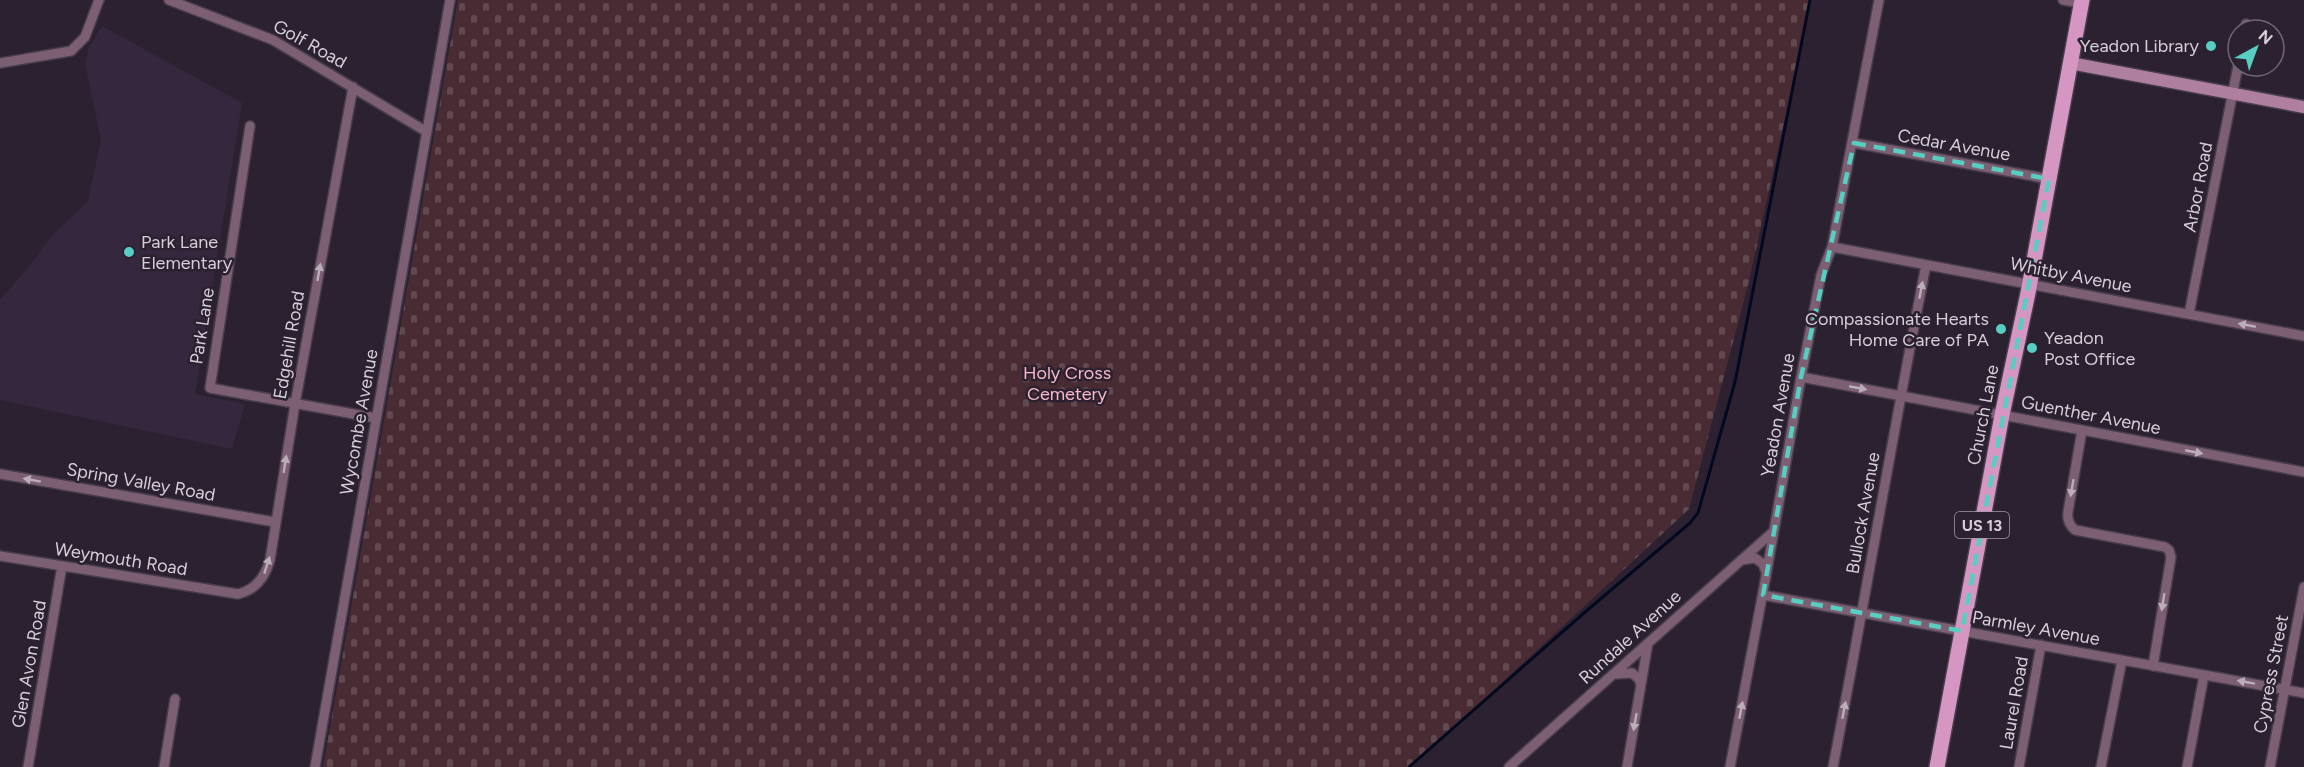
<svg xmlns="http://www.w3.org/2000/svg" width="2304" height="767" font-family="Figtree,sans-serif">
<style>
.built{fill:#35273d}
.cemetery{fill:url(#cemetery-stones)}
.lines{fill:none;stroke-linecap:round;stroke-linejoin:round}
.stream{stroke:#030a20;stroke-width:3}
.street-casing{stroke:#473d4c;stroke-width:12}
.secondary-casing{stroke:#473d4c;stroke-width:15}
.primary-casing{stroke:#473d4c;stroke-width:18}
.street{stroke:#7d5f73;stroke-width:9}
.secondary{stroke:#ae7f9f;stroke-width:12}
.primary{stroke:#d597c1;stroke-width:15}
.oneway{fill:#bbadba}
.marked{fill:none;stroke:#57cec1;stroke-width:4.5;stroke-dasharray:12 8;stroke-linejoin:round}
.poi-dot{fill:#57cec1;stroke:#2c2131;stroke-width:2}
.labels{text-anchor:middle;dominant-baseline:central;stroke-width:5;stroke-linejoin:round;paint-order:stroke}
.shield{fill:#2c2131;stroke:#a29aa7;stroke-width:1.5}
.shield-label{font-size:16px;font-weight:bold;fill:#d5ced9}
.street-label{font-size:18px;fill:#d5ced9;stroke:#2c2131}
.poi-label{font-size:18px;fill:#d5ced9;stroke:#2c2131;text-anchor:end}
.park-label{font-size:18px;fill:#fab9c6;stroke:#2c2131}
</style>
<defs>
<pattern id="cemetery-stones" width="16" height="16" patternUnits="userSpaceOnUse" patternTransform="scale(1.5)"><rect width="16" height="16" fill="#492c33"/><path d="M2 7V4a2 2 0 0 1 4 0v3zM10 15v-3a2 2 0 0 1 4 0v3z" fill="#624950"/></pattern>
</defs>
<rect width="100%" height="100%" fill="#2c2131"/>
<path class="built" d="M102,26l140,77 -47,291 50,10 -13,45 -232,-49v-100l28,-32 23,-31 37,-36 13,-61 -16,-77 4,-16z"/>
<path class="cemetery" d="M458,0h1353l-62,281 -60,228 -278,258h-1088z"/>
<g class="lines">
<path class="stream" d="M1409,767l175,-154 106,-90 8,-10 37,-131 75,-382"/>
<g class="street-casing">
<path id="street" d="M169,0l104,40 154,92
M2063,0l18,3
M2245,30l1,-6
M0,63l71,-12 14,-14 14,-37
M250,126l-40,262 166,30
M1854,143l195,36
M1832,247l472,89
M2189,314l49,-248
M1801,377l503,95
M2082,430l-14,82c-1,7 1,13 7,18l90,17 4,3 2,7 -18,109
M0,474l275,48
M0,556l238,38c18,-4 27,-17 32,-34l25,-156 58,-317
M1741,560l14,-2 8,6 3,8
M1763,595l541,98
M1615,674l17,-1 7,6 2,6
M28,767l34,-201
M164,767l11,-68
M315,767l135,-767
M1509,767l265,-236
M1627,767l21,-124
M1730,767l36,-191 35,-199 20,-102 11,-28 47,-247
M1833,767c32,-167 60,-335 93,-502
M2019,767l22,-122
M2101,767l21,-107
M2187,767l17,-92
M2270,767l34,-180"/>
</g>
<g class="secondary-casing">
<path id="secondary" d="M2070,63l234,44"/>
</g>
<g class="primary-casing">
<path id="primary" d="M1937,767l65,-352 26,-122 54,-293"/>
</g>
<use href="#street" class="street"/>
<use href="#secondary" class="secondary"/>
<use href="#primary" class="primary"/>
</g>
<defs><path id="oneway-solid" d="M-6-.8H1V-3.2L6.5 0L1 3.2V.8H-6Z" transform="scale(1.5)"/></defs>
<g class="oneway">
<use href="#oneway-solid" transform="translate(319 272) rotate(-80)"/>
<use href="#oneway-solid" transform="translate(1921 290) rotate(-79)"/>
<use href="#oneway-solid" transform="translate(2247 325) rotate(-169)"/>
<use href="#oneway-solid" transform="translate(1858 388) rotate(11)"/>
<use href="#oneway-solid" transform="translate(2194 452) rotate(11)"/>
<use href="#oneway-solid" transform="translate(285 464) rotate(-81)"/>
<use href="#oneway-solid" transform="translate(32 480) rotate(-170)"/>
<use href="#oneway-solid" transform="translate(2072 488) rotate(100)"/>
<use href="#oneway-solid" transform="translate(267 565) rotate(-72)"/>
<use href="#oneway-solid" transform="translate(2163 602) rotate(99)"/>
<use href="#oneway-solid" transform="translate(2246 682) rotate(-170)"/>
<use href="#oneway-solid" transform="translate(1741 710) rotate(-79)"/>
<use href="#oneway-solid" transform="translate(1844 710) rotate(-79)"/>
<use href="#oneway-solid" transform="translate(1635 722) rotate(100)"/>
</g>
<path class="marked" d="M1854,143l195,36 -87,452 -199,-36 38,-218z"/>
<g class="poi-dot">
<circle cx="2211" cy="46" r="6"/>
<circle cx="129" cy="252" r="6"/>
<circle cx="2001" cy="329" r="6"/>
<circle cx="2032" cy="348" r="6"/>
</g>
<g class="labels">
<rect class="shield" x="1955" y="512" width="54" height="26" rx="4.5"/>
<g class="shield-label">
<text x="1982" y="525">US 13</text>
</g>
<g class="street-label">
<text transform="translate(310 44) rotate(29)">Golf Road</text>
<text transform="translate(1954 145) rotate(10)">Cedar Avenue</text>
<text transform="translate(2198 187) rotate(-79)">Arbor Road</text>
<text transform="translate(2071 275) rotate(11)">Whitby Avenue</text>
<text transform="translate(202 326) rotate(-81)">Park Lane</text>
<text transform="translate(289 345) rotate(-80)">Edgehill Road</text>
<text transform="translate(1778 415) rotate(-80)">Yeadon Avenue</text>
<text transform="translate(1983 415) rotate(-79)">Church Lane</text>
<text transform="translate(2091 415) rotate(11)">Guenther Avenue</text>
<text transform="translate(359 422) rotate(-80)">Wycombe Avenue</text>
<text transform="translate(141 482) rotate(10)">Spring Valley Road</text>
<text transform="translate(1863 513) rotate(-80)">Bullock Avenue</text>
<text transform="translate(121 559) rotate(9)">Weymouth Road</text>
<text transform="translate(2036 628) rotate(10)">Parmley Avenue</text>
<text transform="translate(1630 637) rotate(-42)">Rundale Avenue</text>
<text transform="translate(29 664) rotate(-80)">Glen Avon Road</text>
<text transform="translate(2271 674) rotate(-79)">Cypress Street</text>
<text transform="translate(2014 703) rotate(-80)">Laurel Road</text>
</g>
<g class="poi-label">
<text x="2199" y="46">Yeadon Library</text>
<text x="141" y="242" text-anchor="start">Park Lane<tspan x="141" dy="21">Elementary</tspan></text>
<text x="1989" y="319">Compassionate Hearts<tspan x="1989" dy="21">Home Care of PA</tspan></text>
<text x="2044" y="338" text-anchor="start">Yeadon<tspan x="2044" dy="21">Post Office</tspan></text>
</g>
<g class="park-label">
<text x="1067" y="373">Holy Cross<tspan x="1067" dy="21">Cemetery</tspan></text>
</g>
</g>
<g transform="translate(2256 48) rotate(41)"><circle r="28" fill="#2c2131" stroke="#706674" stroke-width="1.5"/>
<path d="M0-4.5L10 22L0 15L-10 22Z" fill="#57cec1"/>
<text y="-9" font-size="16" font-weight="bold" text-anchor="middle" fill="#d5ced9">N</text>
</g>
</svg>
